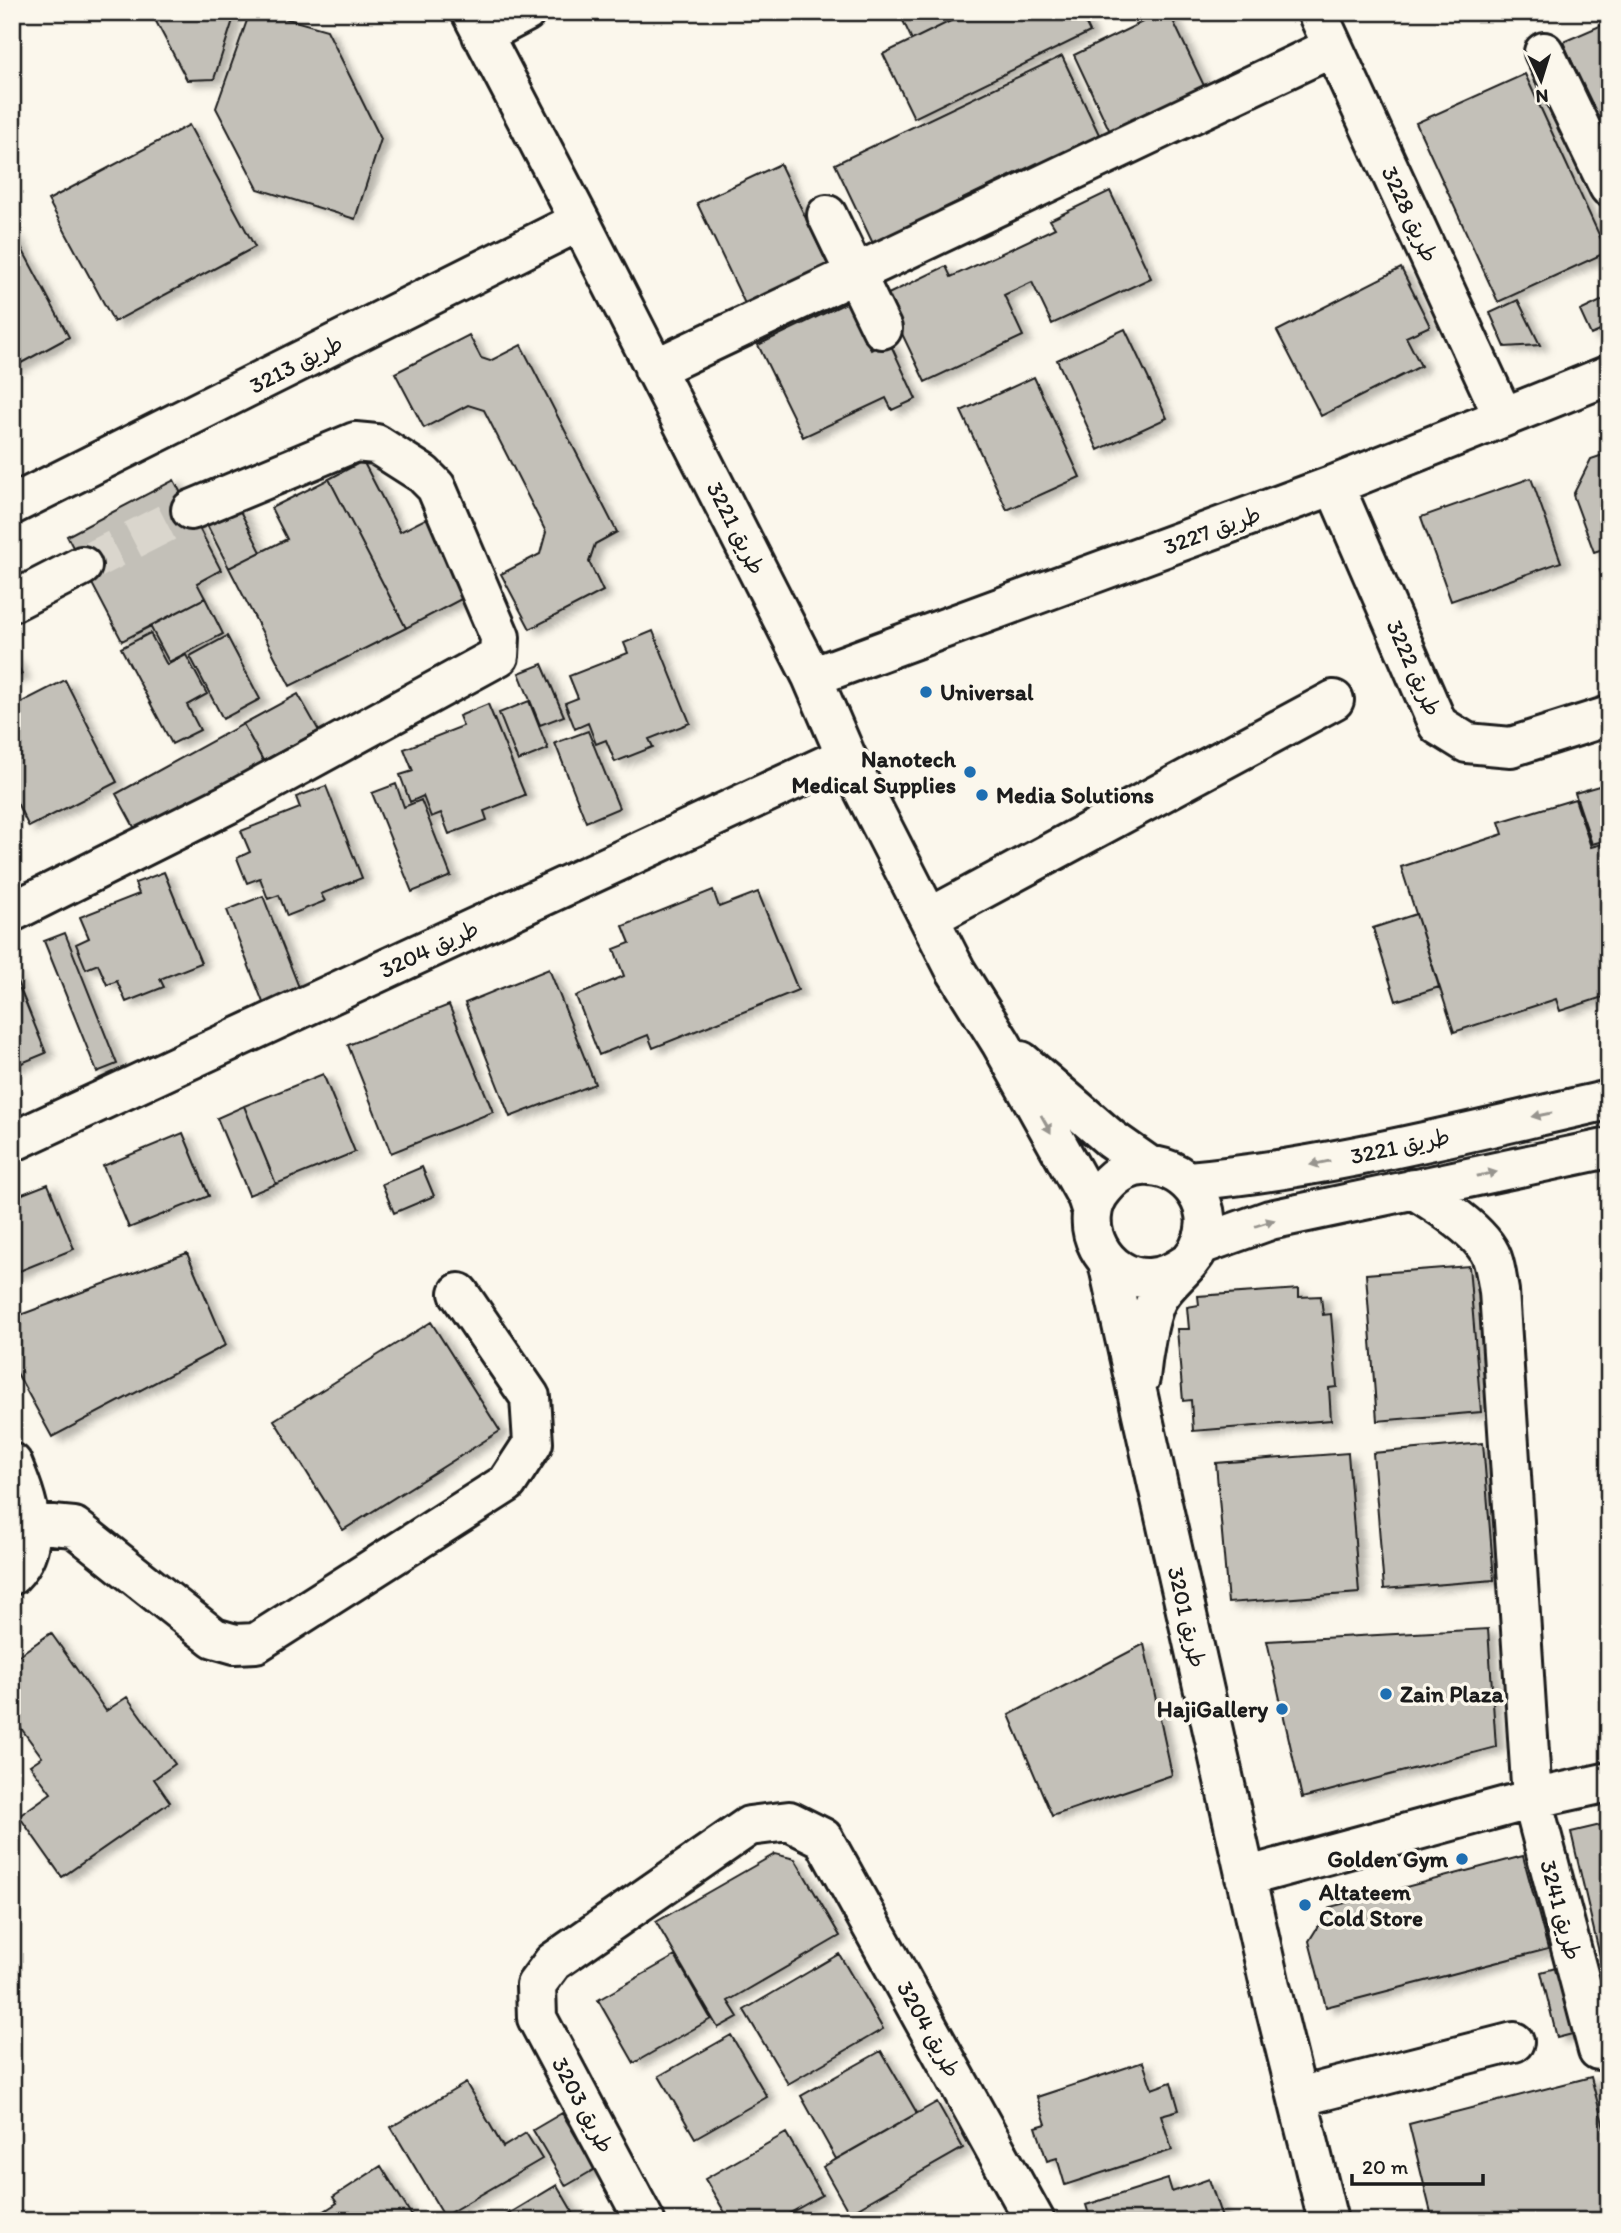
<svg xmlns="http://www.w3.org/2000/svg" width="1621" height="2233" font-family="Itim,'Playpen Sans Arabic',sans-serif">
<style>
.building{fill:#c3c0b8;stroke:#1c1c1c;stroke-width:2;filter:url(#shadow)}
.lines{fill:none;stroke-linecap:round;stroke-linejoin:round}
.minor-tunnel{stroke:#dad6cd;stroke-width:38;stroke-dasharray:38 19;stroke-linecap:butt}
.minor-casing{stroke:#1c1c1c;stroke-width:44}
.minor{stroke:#fbf7ec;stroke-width:38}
.oneway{fill:#97948e}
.poi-dot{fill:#1f6fb2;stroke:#fbf7ec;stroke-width:2.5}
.labels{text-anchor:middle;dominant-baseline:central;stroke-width:7;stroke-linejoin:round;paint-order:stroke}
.street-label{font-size:23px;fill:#1c1c1c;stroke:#fbf7ec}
.poi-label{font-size:23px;font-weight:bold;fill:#1c1c1c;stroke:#fbf7ec;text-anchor:start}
</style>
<defs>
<filter id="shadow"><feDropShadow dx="8" dy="4.5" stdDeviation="3.5" flood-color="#0004"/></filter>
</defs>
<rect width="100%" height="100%" fill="#fbf7ec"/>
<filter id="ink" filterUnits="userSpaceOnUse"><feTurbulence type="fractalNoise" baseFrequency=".0143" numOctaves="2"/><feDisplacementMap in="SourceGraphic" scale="14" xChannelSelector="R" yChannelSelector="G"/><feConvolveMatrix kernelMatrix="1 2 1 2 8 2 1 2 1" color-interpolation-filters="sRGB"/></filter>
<g filter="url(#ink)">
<path class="building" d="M151,12h78l4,8 -19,59 -27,1z
M250,12h13l64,18 54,109 -26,80 -97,-30 -42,-81z
M899,12h70l-57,28z
M969,12h111l10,20 -176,86 -31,-64z
M1163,12h6l38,80 -94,46 -39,-83z
M1609,22v123l-46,-103z
M1062,56l42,89 -62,29 -5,-11 -97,47 5,10 -68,32 -42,-88z
M1525,74l82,178 -109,50 -82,-179z
M189,125l66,122 -141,75 -66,-122z
M780,164l49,103 -83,39 -49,-103z
M1110,191l41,87 -99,46 -20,-42 -28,13 19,41 -98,46 -41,-86 62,-30 5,11 104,-49 -5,-8z
M12,230l57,107 -57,31z
M1401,268l29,58 -24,11 15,29 -100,50 -44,-85z
M1609,297v30l-18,8 -11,-24z
M1518,300l22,45 -35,2 -15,-34z
M848,302l23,48 18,-9 27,58 -24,11 -6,-12 -83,39 -45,-92z
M1125,329l42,89 -69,32 -41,-90z
M469,335l12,23 9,3 31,-16 96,187 -22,12 -6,18 14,29 -73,38 -29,-55 39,-20 6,-22 -62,-122 -16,-5 -44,23 -29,-55z
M1034,377l46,100 -73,33 -46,-99z
M1609,453v94l-15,5 -21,-57 18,-36z
M363,461l37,71 29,-15 40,78 -63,33 -77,-149z
M1531,478l30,84 -110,39 -30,-84z
M329,479l77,149 -116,58 -61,-118 58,-29 -16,-31z
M174,480l47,90 -24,13 8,15 -83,43 -55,-105z
M238,507l23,45 -32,16 -23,-45z
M1609,567v28l-9,-25z
M205,598l18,36 -54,28 -19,-36z
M653,631l37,92 -41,16 4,8 -38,15 -9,-22 -10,4 -8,-21 -13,6 -10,-26 13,-5 -9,-22 59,-23 -4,-10z
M150,633l17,32 19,-10 21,39 -20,11 13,25 -28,14 -51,-96z
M227,636l33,63 -37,20 -33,-63z
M12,655l10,19 -10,5z
M542,664l22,52 -24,9 -21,-52z
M65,680l52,102 -88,45 -17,-34v-86z
M298,694l21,37 -56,30 -20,-37z
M529,701l19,48 -30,12 -19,-48z
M488,704l37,91 -41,16 3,9 -38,14 -8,-21 -10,4 -8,-21 -13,6 -10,-27 13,-4 -9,-22 59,-23 -4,-10z
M243,724l26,47 -128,69 -25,-46z
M588,731l31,77 -33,14 -31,-79z
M1609,783v74l-6,-16 -11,3 -17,-51z
M396,784l8,23 17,-7 30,76 -39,16 -40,-99z
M326,786l36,92 -41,16 4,7 -38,15 -8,-21 -11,4 -8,-21 -13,5 -10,-25 13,-6 -9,-21 59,-23 -4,-11z
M1575,799l16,48 11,-3 7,22v129l-49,16 -4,-12 -102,33 -53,-165 102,-33 -4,-12z
M164,872l37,91 -41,16 4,8 -38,15 -9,-21 -10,4 -9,-21 -12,5 -10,-25 13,-6 -9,-21 59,-23 -4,-11z
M713,890l6,17 39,-15 40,98 -145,58 -5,-13 -49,20 -23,-59 48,-20 -10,-27 16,-6 -7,-17z
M263,896l37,94 -36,15 -37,-95z
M1416,914l23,73 -43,14 -23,-73z
M65,933l52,131 -20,8 -53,-131z
M12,969l34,84 -34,14z
M549,969l46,115 -85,33 -45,-114z
M449,1005l44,107 -102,41 -43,-108z
M323,1074l32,78 -79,32 -32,-78z
M244,1106l32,78 -27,11 -32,-77z
M183,1133l26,63 -80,32 -26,-62z
M422,1167l12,29 -40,17 -12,-29z
M48,1184l26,65 -62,25v-76z
M187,1253l39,92 -174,92 -40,-73v-46z
M1469,1266l12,146 -104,9 -11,-147z
M1299,1289v8l22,-1 2,19 8,-1 6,73 -8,1 2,32 -138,11 -2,-31 -8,1 -6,-72h12l-2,-22 12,-2 -1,-9z
M431,1322l69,109 -157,99 -69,-110z
M1483,1443l11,137 -110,9 -11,-136z
M1348,1453l11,140 -131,10 -12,-140z
M1488,1629l8,118 -194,51 -35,-157z
M51,1633l55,78 21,-14 48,67 -21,15 16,23 -108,75 -43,-61 32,-23 -21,-28 12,-8 -30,-41v-56z
M1144,1644l28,131 -120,41 -43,-101z
M1609,1823v172l-38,-163z
M775,1854l20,5 45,77 -112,65 10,16 -20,11 -62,-106z
M1523,1856l25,93 -222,58 -17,-66 21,-34z
M839,1954l44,75 -95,55 -44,-74z
M675,1956l36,63 -77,44 -36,-63z
M1563,1966l17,66 -23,6 -16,-66z
M731,2035l36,62 -72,41 -36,-62z
M881,2051l36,62 -81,46 -35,-63z
M1143,2062l9,27 19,-7 8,28 -18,5 11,35 -107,35 -8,-27 -10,3 -11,-34 10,-3 -9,-27z
M1591,2077l18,70v74h-176l-24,-97z
M466,2083l37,64 23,-14 16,26 -98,57 -53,-89z
M937,2102l26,46 -114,65 -26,-46z
M562,2113l33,56 -29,17 -33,-56z
M786,2133l36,62 -46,26h-46l-25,-42z
M381,2166l34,55h-106l28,-18 -4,-6z
M1168,2179l4,13 37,-13 14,42h-132l-5,-16z
M557,2185l21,36h-81z"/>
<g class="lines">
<path class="minor-tunnel" d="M82,566l109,-56"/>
<g class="minor-casing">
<path id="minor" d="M471,12l109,209 232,456 34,79 110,215 45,72 86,154 5,15
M1317,12l186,404
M482,35l44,-23
M1544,52l65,135
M827,215l55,114
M654,369l679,-322
M1334,485l104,240 29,18 44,4 98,-31
M12,505l568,-284
M12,602l70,-36
M812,677l522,-192 275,-110
M12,912l218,-109 269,-147 1,-19 -64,-150 -13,-13 -47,-30 -21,-2 -164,68
M929,918l405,-218
M1021,1061l90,78 37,26
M12,1142l834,-386
M1189,1181c142,-13 280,-50 420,-81
M1413,1189c23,14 70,43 79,69 4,11 5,23 7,33l33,508 66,251 11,-2
M1200,1245l70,-25 339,-72
M1108,1262l163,728 57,231
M1140,1378c2,-20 8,-65 19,-82 12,-18 31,-30 41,-50 18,-37 -11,-78 -50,-80 -18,-2 -35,8 -46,22 -31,35 1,93 46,90 16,-1 27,-8 39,-16
M12,1463c15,37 32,79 0,112
M31,1523l43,4 140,111 21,6 21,-1 251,-160 26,-40 -3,-46 -71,-104
M1245,1877l287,-78 77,-17
M1298,2097l216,-55
M645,2221l-108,-203 -1,-33 17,-23 196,-136 40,-5 34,17 212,383"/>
</g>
<use href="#minor" class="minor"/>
</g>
<defs><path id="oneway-solid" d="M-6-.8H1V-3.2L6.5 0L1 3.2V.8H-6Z" transform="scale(1.75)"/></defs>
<g class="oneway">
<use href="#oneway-solid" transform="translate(1542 1115) rotate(168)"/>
<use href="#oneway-solid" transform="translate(1046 1124) rotate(61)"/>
<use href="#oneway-solid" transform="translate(1320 1163) rotate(169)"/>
<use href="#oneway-solid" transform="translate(1487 1174) rotate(-12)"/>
<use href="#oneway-solid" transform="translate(1265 1223) rotate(-18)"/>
</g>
</g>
<g class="poi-dot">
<circle cx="926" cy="692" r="7"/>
<circle cx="970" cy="772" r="7"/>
<circle cx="982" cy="795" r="7"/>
<circle cx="1386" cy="1694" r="7"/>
<circle cx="1282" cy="1709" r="7"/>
<circle cx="1462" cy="1859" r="7"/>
<circle cx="1305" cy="1905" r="7"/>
</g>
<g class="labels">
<g class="street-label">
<text transform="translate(1410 214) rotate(65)">طريق 3228</text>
<text transform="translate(296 364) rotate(-27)">طريق 3213</text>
<text transform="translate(736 528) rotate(63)">طريق 3221</text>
<text transform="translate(1212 530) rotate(-20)">طريق 3227</text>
<text transform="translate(1414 668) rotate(66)">طريق 3222</text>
<text transform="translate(429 949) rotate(-25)">طريق 3204</text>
<text transform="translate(1400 1146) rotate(-12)">طريق 3221</text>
<text transform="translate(1187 1617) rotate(77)">طريق 3201</text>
<text transform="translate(1561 1910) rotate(75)">طريق 3241</text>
<text transform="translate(929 2029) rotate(61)">طريق 3204</text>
<text transform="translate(583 2105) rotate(62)">طريق 3203</text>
</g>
<g class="poi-label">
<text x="940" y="692">Universal</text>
<text x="956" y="759" text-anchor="end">Nanotech<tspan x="956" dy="26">Medical Supplies</tspan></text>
<text x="996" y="795">Media Solutions</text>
<text x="1400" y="1694">Zain Plaza</text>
<text x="1268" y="1709" text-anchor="end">HajiGallery</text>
<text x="1448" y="1859" text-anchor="end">Golden Gym</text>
<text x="1319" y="1892">Altateem<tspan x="1319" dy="26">Cold Store</tspan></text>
</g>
</g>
<rect width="1621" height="2233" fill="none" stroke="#fbf7ec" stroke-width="42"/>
<rect x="21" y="21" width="1579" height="2191" fill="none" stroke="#1c1c1c" stroke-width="2.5" filter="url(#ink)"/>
<g transform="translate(1541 80) rotate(176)" stroke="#fbf7ec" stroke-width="5" paint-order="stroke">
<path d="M0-5L12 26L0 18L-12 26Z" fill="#1c1c1c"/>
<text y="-10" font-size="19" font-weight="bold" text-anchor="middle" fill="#1c1c1c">N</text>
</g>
<path d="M1352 2174v10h131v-10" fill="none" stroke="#1c1c1c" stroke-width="3.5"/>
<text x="1362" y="2174" font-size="21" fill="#1c1c1c" stroke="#fbf7ec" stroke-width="5" paint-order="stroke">20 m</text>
</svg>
